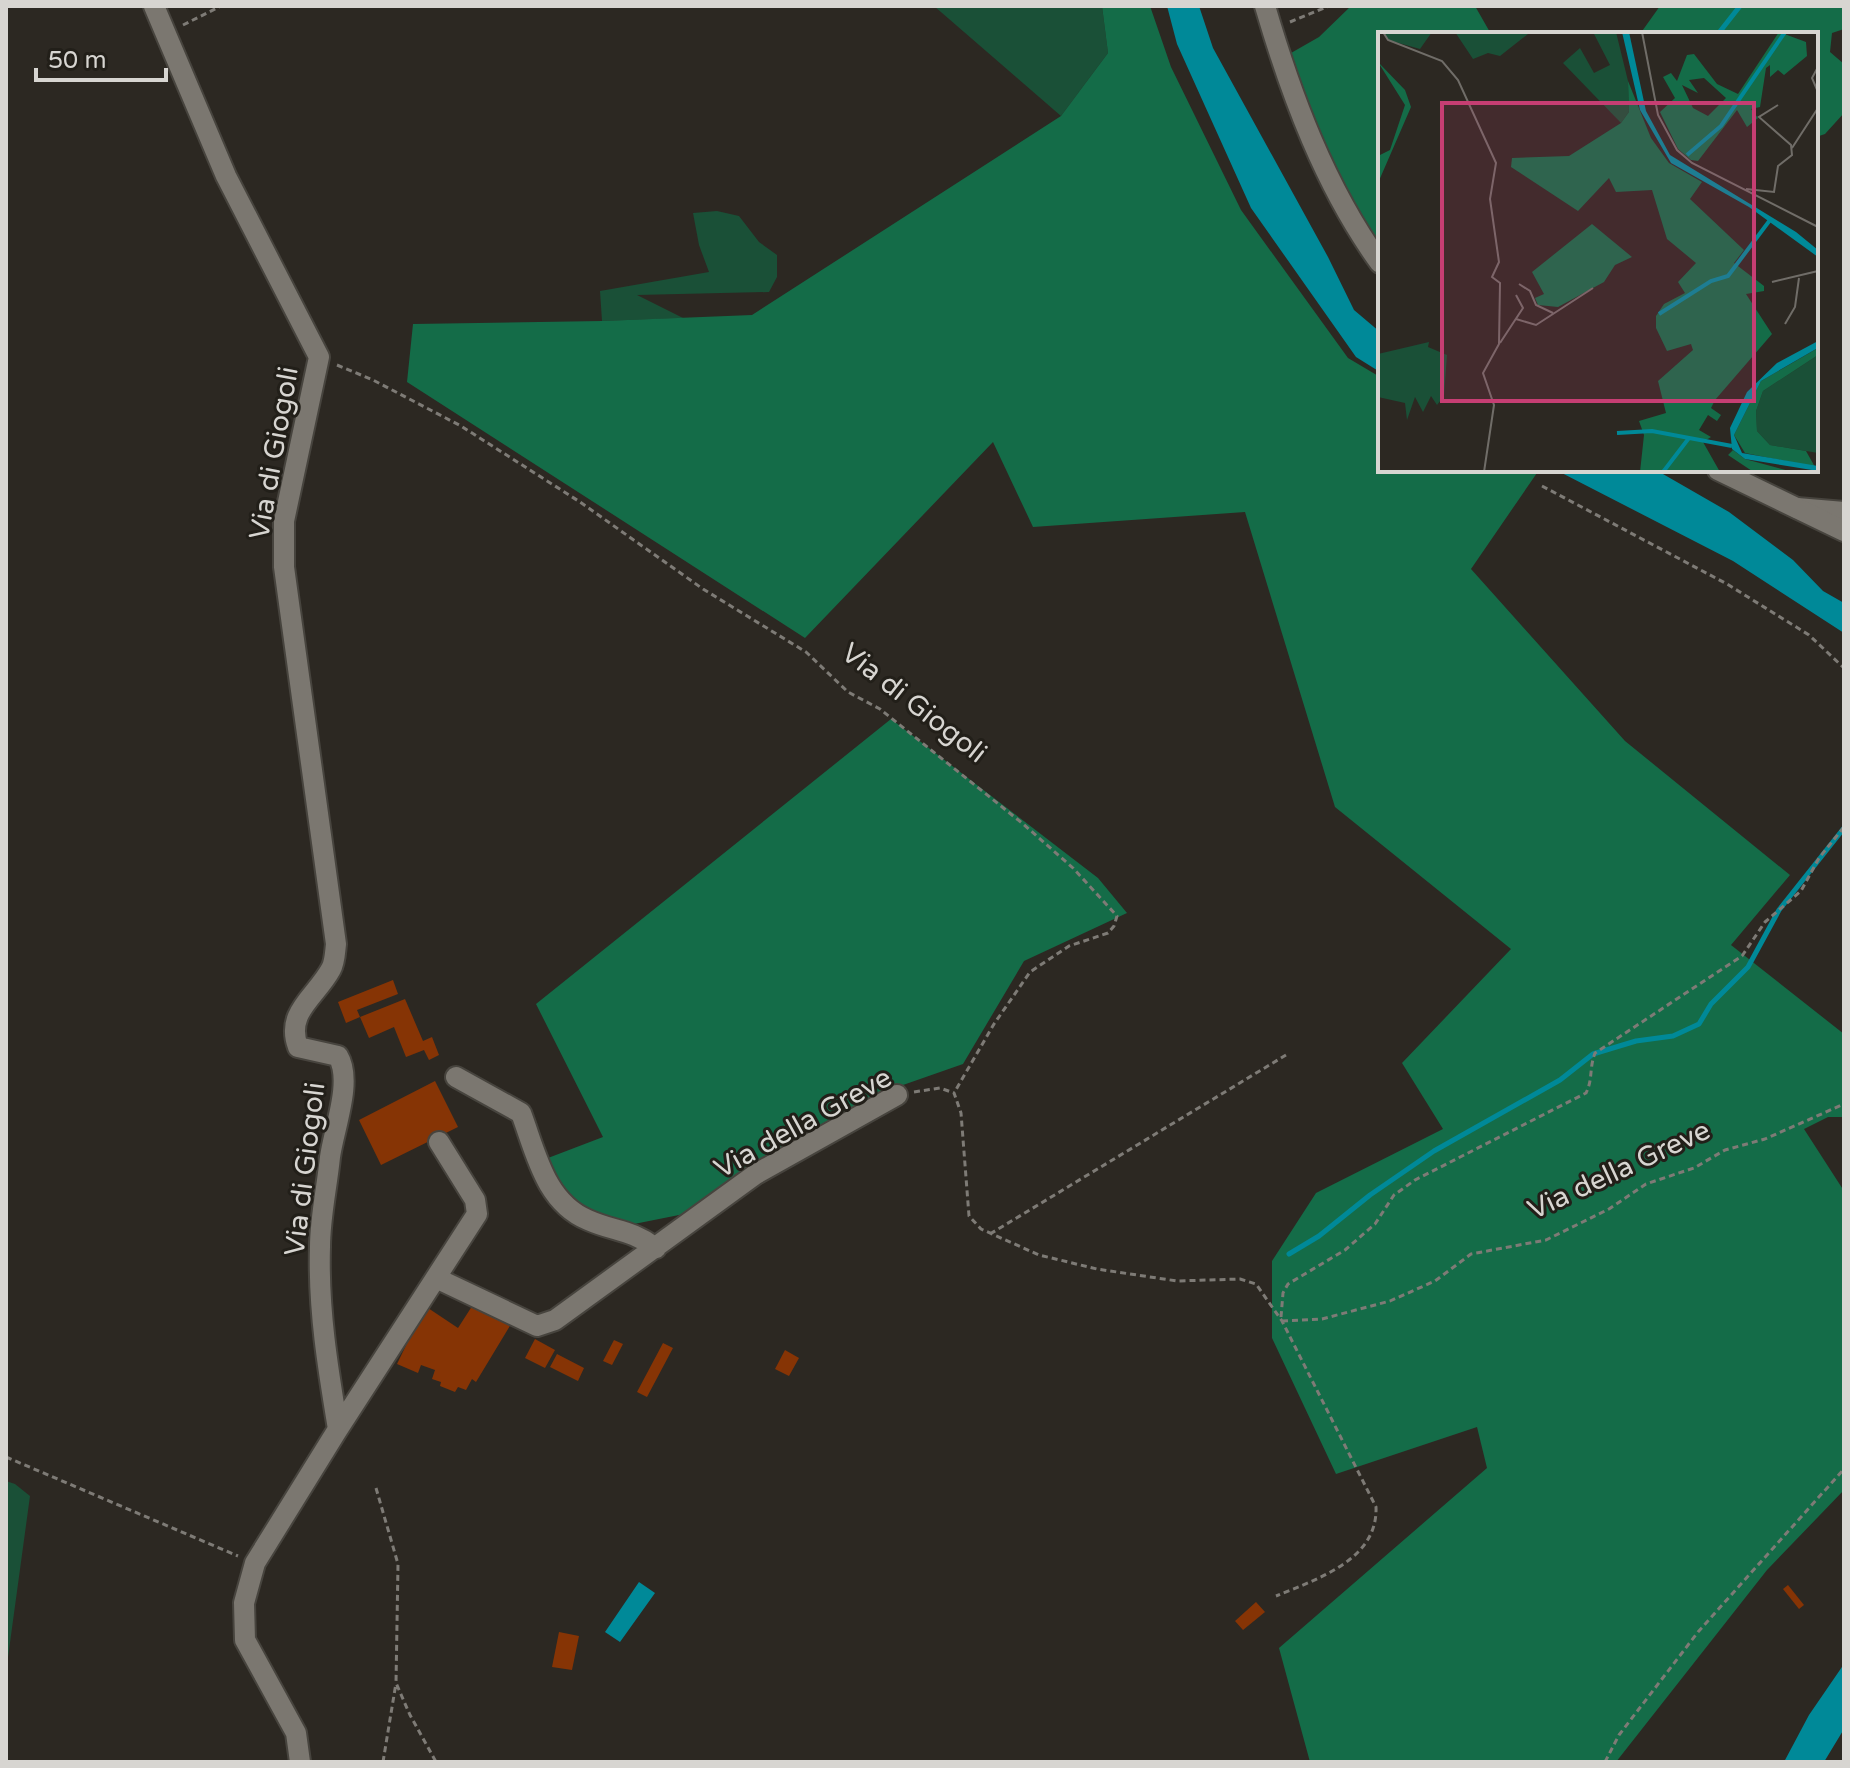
<svg xmlns="http://www.w3.org/2000/svg" width="1850" height="1768" font-family="'Varela Round',sans-serif">
<style>
.green{fill:#1a5037}
.forest{fill:#146c48}
.water{fill:#008998}
.lines{fill:none;stroke-linecap:round;stroke-linejoin:round}
.stream{stroke:#008998;stroke-width:5}
.building{fill:#863405}
.street-casing{stroke:#47443e;stroke-width:24}
.secondary-casing{stroke:#47443e;stroke-width:24}
.path{stroke:#7e7b76;stroke-width:3;stroke-dasharray:6 4;stroke-linecap:butt}
.street{stroke:#7b7770;stroke-width:20}
.secondary{stroke:#7b7770;stroke-width:20}
.labels{text-anchor:middle;dominant-baseline:central;stroke-width:6;stroke-linejoin:round;paint-order:stroke}
.street-label{font-size:28px;fill:#d7d5d1;stroke:#221f19}
.inset-river{fill:none;stroke:#008998;stroke-width:4}
.inset-road{fill:none;stroke:#706d68;stroke-width:2}
.view{fill:#c63e73;fill-opacity:0.15;stroke:#c63e73;stroke-width:4}
.inset-edge{fill:none;stroke:#d7d5d1;stroke-width:4}
</style>
<rect width="100%" height="100%" fill="#2c2822"/>
<path class="green" d="M934,6h168l6,47 -47,63z
M717,211l22,5 20,26 18,13v22l-8,15 -132,3 46,23 -81,3 -2,-30 109,-19 -10,-27 -6,-32z
M6,1481l9,3 15,12 -24,176z"/>
<path class="forest" d="M1102,6h48l21,61 70,143 107,148 32,19v93h159l-68,99 154,172 165,134 -59,70 113,89v83h-16l-24,12 40,62v299l-77,80 -151,192h-306l-31,-114 208,-180 -10,-41 -141,47 -64,-136v-77l44,-68 127,-64 -41,-66 109,-114 -176,-142 -90,-295 -212,15 -40,-85 -188,196 -398,-256 6,-58 189,-3 150,-6 309,-199 47,-63z
M1351,6h124l16,28h-111v212l-18,-25 -45,-90 -26,-78 28,-16z
M1660,6h184v23l-12,4 -2,19 14,12v49l-19,21 -9,3v-103h-176z
M891,719l207,159 29,35 -103,48 -61,103 -60,21 -214,128 -65,13 -55,-27 -21,-41 55,-21 -67,-133z"/>
<path class="water" d="M1167,6h32l14,42 115,209 26,53 26,22v40l-24,-15 -105,-149 -74,-164z
M1556,470h100l73,42 64,48 30,31 21,12v30l-111,-72z
M639,1582l16,11 -35,49 -15,-10z
M1844,1664v65l-20,33h-40l25,-47z"/>
<g class="lines">
<path class="stream" d="M1718,34l22,-28
M1289,1254l30,-18 51,-41 64,-44 126,-71 33,-26 43,-13 37,-5 26,-12 12,-20 37,-37 31,-57 65,-82"/>
</g>
<path class="building" d="M393,980l5,14 -41,16 3,7 -14,6 -8,-21z
M405,999l18,42 9,-4 7,18 -10,5 -5,-10 -18,7 -12,-30 -25,11 -9,-21z
M435,1081l23,46 -77,38 -22,-45z
M476,1300l35,24 -35,58 -4,-3 -6,11 -8,-3 -3,5 -15,-6 1,-4 -9,-3 3,-9 -14,-5 -3,8 -21,-9 28,-58 33,22z
M535,1339l20,11 -10,18 -20,-10z
M614,1340l9,4 -11,21 -9,-4z
M663,1343l10,5 -26,49 -10,-5z
M785,1350l14,8 -10,18 -14,-7z
M557,1354l27,14 -6,13 -28,-14z
M1788,1585l16,20 -5,4 -16,-20z
M1256,1602l9,10 -22,18 -8,-9z
M559,1632l20,4 -7,34 -20,-3z"/>
<g class="lines">
<g class="street-casing">
<path id="street" d="M154,6l72,170 93,181 -35,164v46l52,377c-1,8 -1,18 -5,25 -15,28 -46,43 -33,78l40,9c15,25 -4,72 -8,101 -3,30 -10,60 -10,90 -2,62 8,122 18,182l-83,134 -11,40 1,37 51,93 4,29
M1797,508l47,4
M456,1077l65,36c15,40 24,89 67,107 27,12 42,9 68,28
M438,1279l99,47 18,-6 201,-146 141,-79
M338,1429l139,-215 -2,-14 -36,-58"/>
</g>
<g class="secondary-casing">
<path id="secondary" d="M1265,6c26,89 60,181 115,257
M1718,470l126,61"/>
</g>
<path class="path" d="M1290,22l39,-16
M183,25l38,-19
M337,365l36,15 88,46 119,76 123,87 103,63 42,40 32,17 142,114 51,45 44,48 -3,10 -6,7 -39,13 -39,26 -36,52 -40,69
M1542,486l185,98 82,51 35,33
M914,1092l26,-4 14,5 7,20 8,103 12,13 58,26 58,14 80,12 63,-2 16,5 26,37 94,186c2,53 -59,72 -100,89
M990,1234l296,-179
M1281,1317l2,-24 5,-9 57,-34 30,-26 19,-29 21,-15 171,-87c7,-14 3,-24 9,-40l147,-97 23,-34 36,-31 18,-33 25,-31
M1282,1321l40,-2 68,-18 45,-20 36,-27 75,-14 63,-31 37,-25 48,-16 31,-18 40,-11 79,-35
M6,1457l232,99
M376,1488l22,76 -2,119 14,32 26,47
M383,1762l13,-79
M1605,1762l14,-27 79,-103 146,-163"/>
<use href="#street" class="street"/>
<use href="#secondary" class="secondary"/>
</g>
<g class="labels">
<g class="street-label">
<text transform="translate(274 453) rotate(-80)">Via di Giogoli</text>
<text transform="translate(914 703) rotate(38)">Via di Giogoli</text>
<text transform="translate(803 1123) rotate(-29)">Via della Greve</text>
<text transform="translate(305 1169) rotate(-83)">Via di Giogoli</text>
<text transform="translate(1619 1170) rotate(-25)">Via della Greve</text>
</g>
</g>
<g transform="translate(1378 32)">
<rect width="440" height="440" fill="#2c2822"/>
<path d="M5,0h49l-12,17 -32,-9zM77,0h71l2,2 -28,22 -12,-3 -15,6zM215,0h23l12,49 1,31 -8,11 -58,-60 17,-15 14,25 16,-8zM51,310l-1,5 19,8 -3,41 -7,9 -6,-9 -8,16 -8,-15 -8,23 -2,-17 -27,-6v-43zM440,323v98l-48,-8 -13,-14 -1,-20 7,-20z" fill="#1a5037"/>
<path d="M401,0l27,10 1,14 -23,19 -6,-5 -8,7v-12l-4,3 -6,39 -9,2 7,9 -11,9 -10,-17 -39,51 -7,-1 -13,-11 -18,-37 15,-14 -12,-21 8,-4 6,8 10,-26 7,-1 23,30 21,10zM326,46l22,20 -18,18 -15,-8 -11,-23 16,8 -9,-13zM0,30l27,28 6,17 -33,76v-27l12,-6 15,-45zM250,49l23,57 18,25 33,19 -12,17 54,51 -10,13 30,23v5l-18,3 26,40 -57,66 -4,8 10,7 -4,6 -9,-6 -9,15 12,7 -8,5 17,30h-80l4,-37 -5,-14 27,-8 -8,-32 35,-31 -2,-6 -24,7 -11,-23v-12l8,-12 21,-11 -7,-11 18,-19 -29,-24 -15,-49 -36,2 -7,-14 -31,33 -67,-44 1,-9 57,-2 52,-33 8,-11zM214,192l40,33 -17,8 -11,17 -46,25 -20,-2 -3,-7 9,-4 -12,-22zM440,316v7l-55,36 -7,20 1,20 13,14 36,6 9,16 -70,-14 -11,-18 27,-54zM355,418l12,9 48,13 -41,-1 -24,-16z" fill="#146c48" fill-rule="evenodd"/>
<path d="M244,0h7l17,79 24,44 126,77 22,18v7l-69,-50 -78,-44 -31,-53zM440,309l-2,8 -55,32 -27,54 8,18 76,13v5l-73,-12 -13,-10 -2,-21 17,-36 30,-29z" fill="#008998"/>
<path class="inset-river" d="M309,123l34,-29 64,-94M281,282l52,-33 17,-5 42,-56M239,401l35,-2 80,15M285,440l26,-34"/>
<path class="inset-road" d="M5,0l5,8 54,21 16,19 38,83 -6,36 9,63 -7,15 8,6 -1,61 -16,29 11,32 -10,67M264,0l16,83 19,35 15,13 126,64M440,35l-6,11 6,14M414,116l26,-40M368,157l28,3 4,-26 14,-11 -1,-10 -32,-28 19,-12M394,250l46,-11M141,252l11,7 6,14 17,8M138,287l20,6 57,-37M407,292l10,-17 4,-29M122,311l23,-35 -7,-13"/>
<path class="view" d="M64,71h312v298h-312z"/>
<rect width="440" height="440" class="inset-edge"/>
</g>
<rect width="1850" height="1768" fill="none" stroke="#d7d5d1" stroke-width="16"/>
<path d="M36 68v12h130v-12" fill="none" stroke="#d7d5d1" stroke-width="4"/>
<text x="48" y="68" font-size="24" fill="#d7d5d1" stroke="#221f19" stroke-width="6" paint-order="stroke">50 m</text>
</svg>
